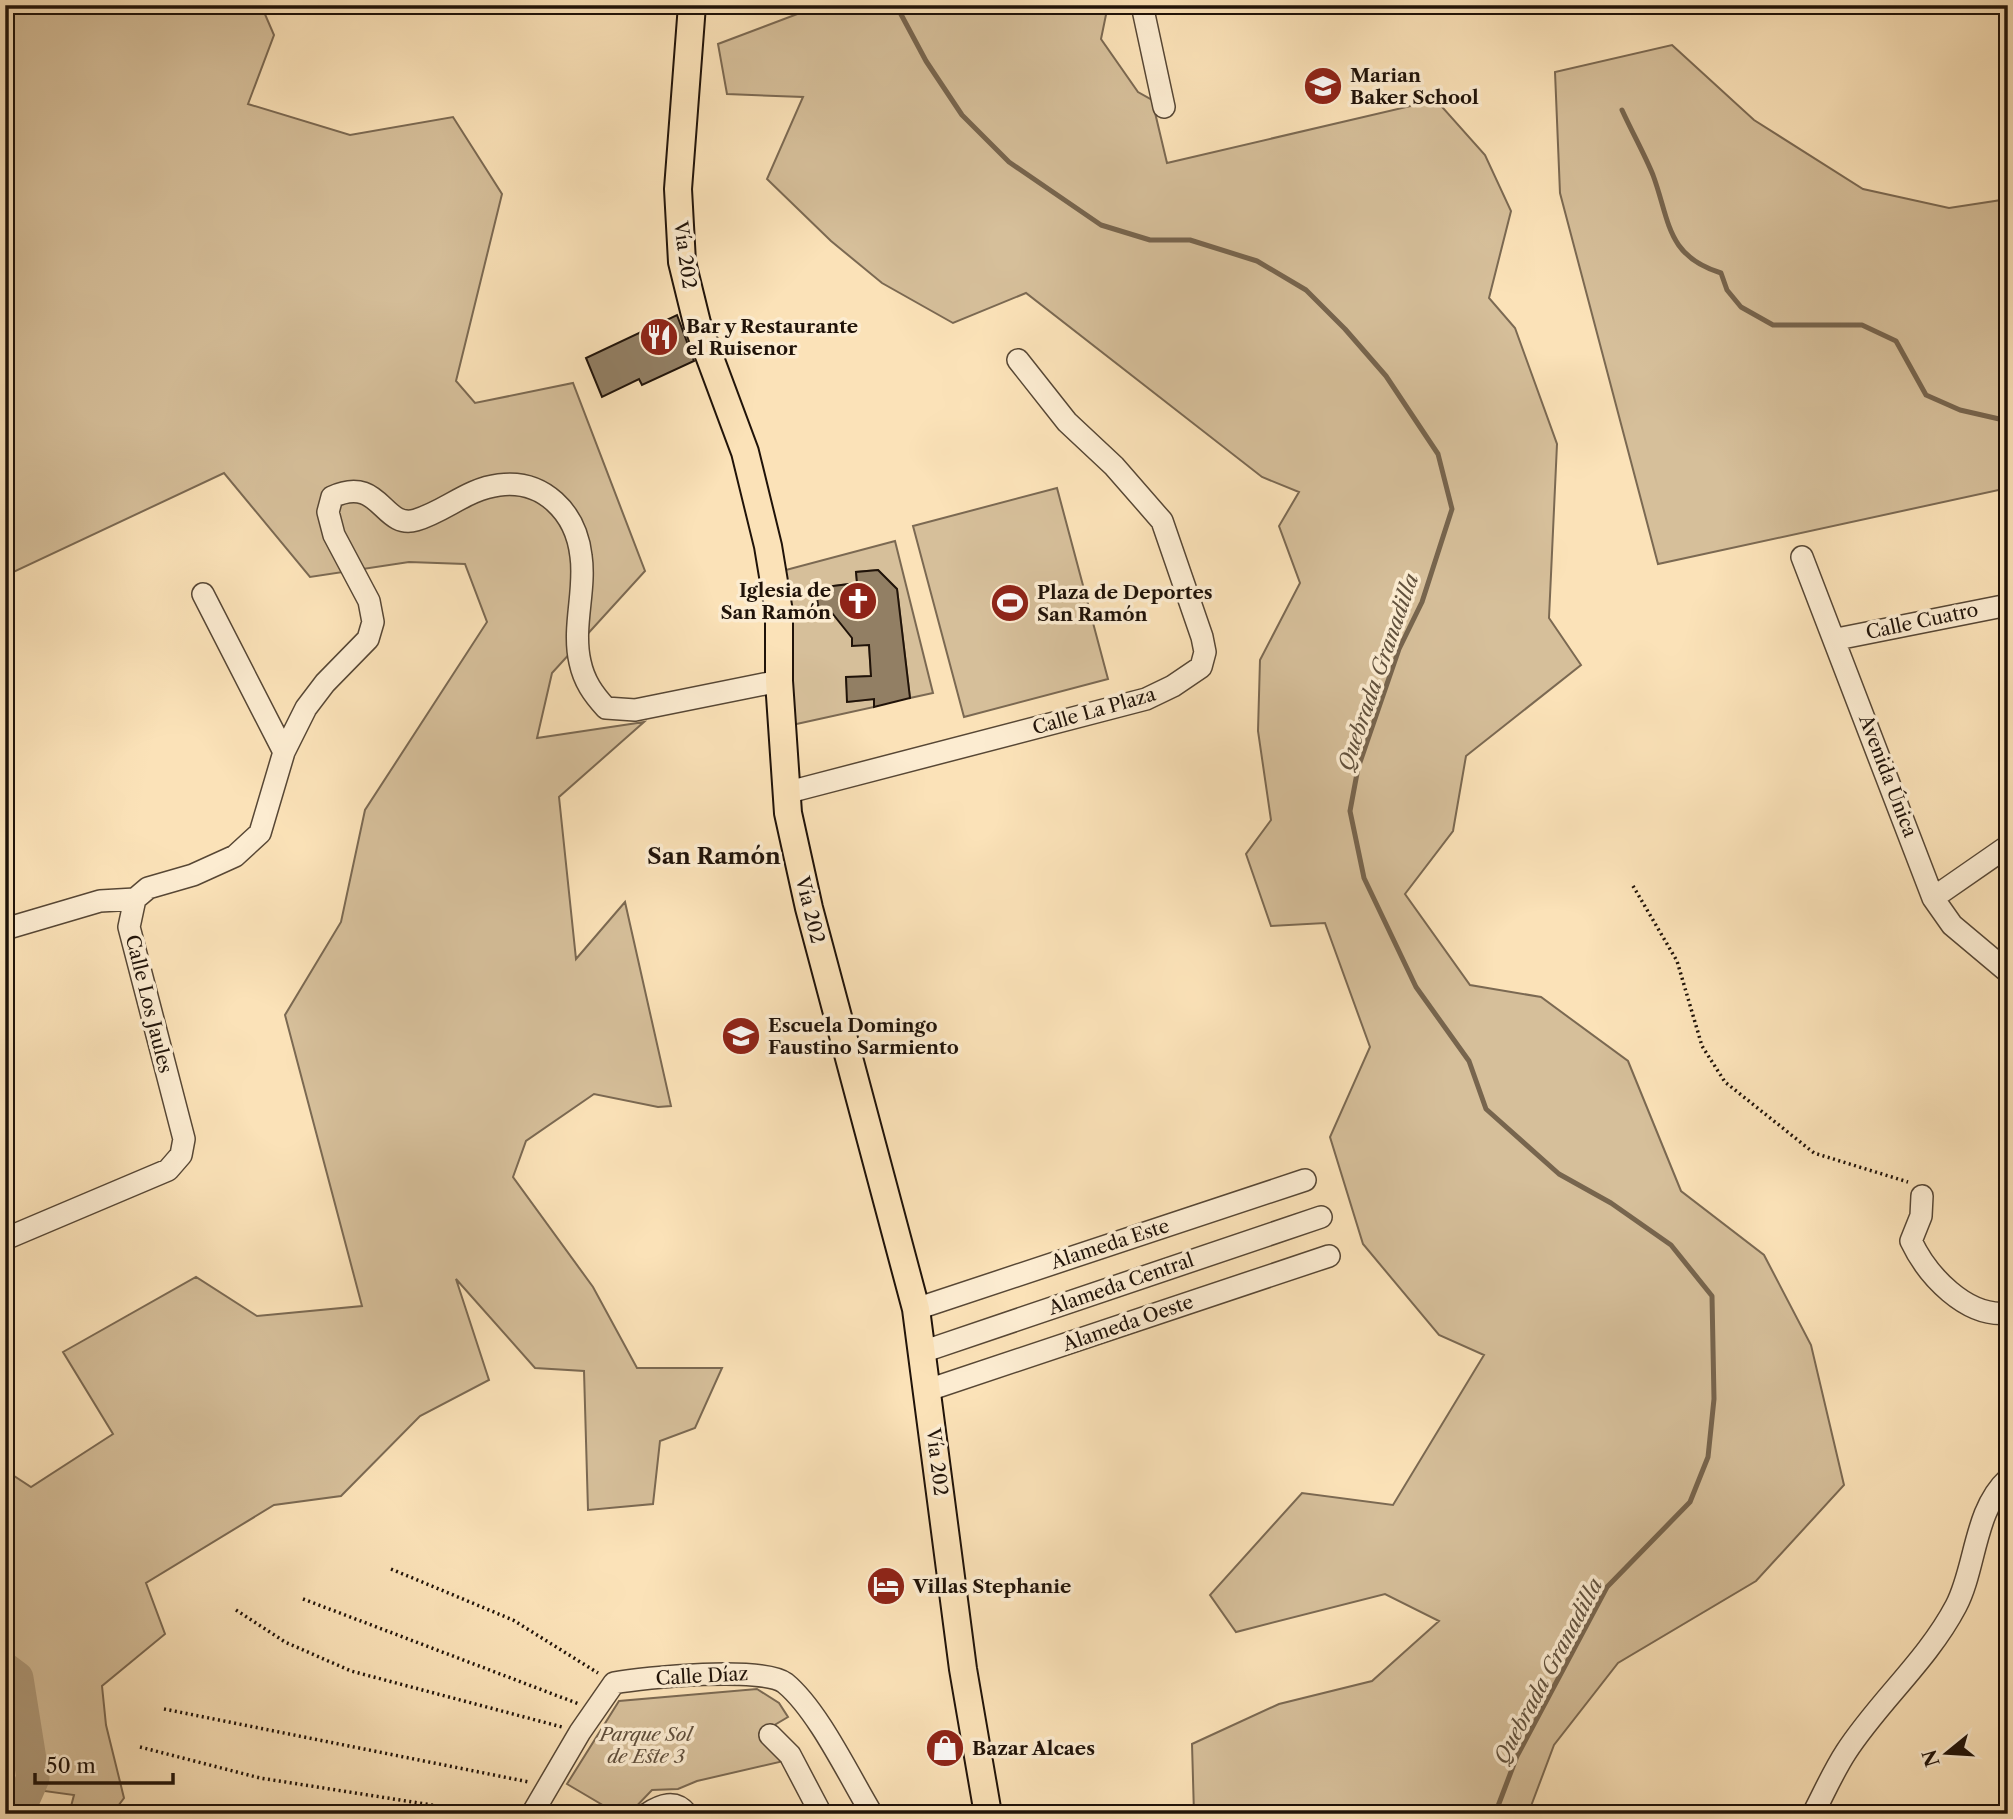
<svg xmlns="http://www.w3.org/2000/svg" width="2013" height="1819" font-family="'Libre Caslon Text',serif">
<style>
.green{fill:#d6bf9a;stroke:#7b6952;stroke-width:2}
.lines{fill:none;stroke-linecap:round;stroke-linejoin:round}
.stream{stroke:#77654e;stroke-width:5}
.river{stroke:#b19c7c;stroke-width:33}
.building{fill:#927f64;stroke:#201309;stroke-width:2}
.minor-casing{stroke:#574735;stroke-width:24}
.major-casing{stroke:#201309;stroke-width:30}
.path{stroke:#201309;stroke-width:3.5;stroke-dasharray:2 3.5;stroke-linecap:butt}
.minor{stroke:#fcecd1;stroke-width:21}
.major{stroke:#fbe2b8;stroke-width:26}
.labels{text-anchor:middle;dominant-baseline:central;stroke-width:7;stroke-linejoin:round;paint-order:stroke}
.poi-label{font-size:19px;font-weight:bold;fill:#201309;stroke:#fcecd1;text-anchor:start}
.street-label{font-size:19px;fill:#201309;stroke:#fcecd1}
.park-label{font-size:19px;font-style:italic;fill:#604f3c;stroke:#fcecd1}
.water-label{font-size:21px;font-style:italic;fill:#61513d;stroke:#fcecd1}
.quarter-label{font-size:23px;font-weight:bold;fill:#201309;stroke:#fcecd1}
</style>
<rect width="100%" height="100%" fill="#fbe2b8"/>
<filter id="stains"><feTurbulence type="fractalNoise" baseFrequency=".00286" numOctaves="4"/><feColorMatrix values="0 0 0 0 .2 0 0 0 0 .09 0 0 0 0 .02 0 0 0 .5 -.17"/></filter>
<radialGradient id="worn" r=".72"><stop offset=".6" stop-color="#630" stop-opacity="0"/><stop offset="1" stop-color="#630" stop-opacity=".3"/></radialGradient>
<path class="green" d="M5,5h256l13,30 -26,69 102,31 103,-18 49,77 -46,187 19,22 98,-20 72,188 -93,102 -15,65 107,-16 -85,75 17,162 49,-57 46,204 -13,1 -64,-13 -68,47 -13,36 80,110 44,81h85l-27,60 -35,13 -7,63 -65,6 -4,-139 -49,-3 -79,-89 33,101 -69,36 -79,80 -67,9 -128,78 19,51 -63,52 4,39 18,73 -12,16h-43l5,-19 -51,-7 -18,26v-344l26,17 82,-53 -50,-82 133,-75 61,39 105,-10 -77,-291 56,-93 24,-112 122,-188 -22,-58 -56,-2 -99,15 -86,-104 -219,103z
M821,5h287l-7,34 37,53 14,8 15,63 269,-63 49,55 26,56 -22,87 26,30 42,116 -8,174 32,47 -115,91 -13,75 -48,63 65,91 71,12 87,64 53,130 83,64 47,90 33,140 -88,96 -138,82 -64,82 -26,69h-334l-2,-70 87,-40 93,-23 67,-60 -54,-27 -149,38 -26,-37 92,-102 91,12 91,-150 -45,-20 -76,-91 -33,-107 40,-90 -45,-124 -54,3 -25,-72 25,-34 -13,-89 2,-71 40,-77 -21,-57 20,-34 -37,-15 -236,-184 -73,30 -71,-40 -51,-42 -64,-62 36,-82 -76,-3 -9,-50z
M1672,45l82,75 109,69 86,19 59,-9v289l-350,76 -98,-371 -5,-121z
M1057,488l51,191 -144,38 -51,-191z
M895,541l38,152 -23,5 -13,-109 -19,-19 -22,2 1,11 -40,5 2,26 20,-2 30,33 2,31 -25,2 2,24 26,-3v8l-82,18 -10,-154z
M757,1689l22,14 9,14 -27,16 23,28 -87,20 -19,8 -26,1 -23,24h-11l-51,-30 52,-83z"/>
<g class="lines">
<path class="stream" d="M896,5l30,56 36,54 47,47 92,63 49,15h40l67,21 49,29 39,39 41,47 52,78 14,55 -30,93 -23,47 -41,119 -8,43 14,67 52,109 53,74 17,48 73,65 52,29 60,42 41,51 2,103 -6,58 -18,45 -83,85 -90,169 -22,58
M1622,110c10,22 22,43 31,65 17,46 13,81 68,98l6,17 14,17 32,18h89l34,16 30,54 34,15 48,11"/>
<path class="river" d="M5,1669l12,9 16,100 -16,36"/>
</g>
<path class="building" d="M677,315l17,46 -52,24 -3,-6 -37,18 -16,-39z
M878,570l19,19 13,109 -36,9v-8l-27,3 -1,-25 25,-1 -2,-31 -17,1v-8l-20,-25 -13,1 -3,-26 41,-5 -1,-11z"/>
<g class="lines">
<g class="minor-casing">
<path id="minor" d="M1142,5l22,102
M1802,557l131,341 19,27 56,47
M203,594l81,158
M1837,639l171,-34
M785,793l361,-94 27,-13 28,-19 4,-15 -3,-15 -40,-116 -48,-55 -47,-44 -49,-62
M1933,898l75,-52
M5,929l95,-28 35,-2
M1922,1196l-1,20 -10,25c16,34 55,77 97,72
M5,1239l163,-69 13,-15 3,-16 -55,-212 6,-28 13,-11 45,-13 42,-19 25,-23 24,-81 22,-44 19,-25 43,-44 5,-17 -4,-21 -35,-66 -6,-23 4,-15c49,-23 50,33 84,23 30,-9 51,-31 83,-35 44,-6 77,27 82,71 5,34 -9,71 -1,106 4,19 13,32 26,46l29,2 144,-29
M916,1309l389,-129
M922,1352l399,-135
M928,1390l401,-134
M770,1735l20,20 31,59
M532,1814l48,-82 34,-49c31,-6 149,-17 171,0 33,27 64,93 87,131
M647,1814c14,-9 28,-15 40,0
M1813,1814c11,-21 20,-42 33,-62 33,-51 81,-91 110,-146 20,-38 18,-96 52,-127"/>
</g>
<g class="major-casing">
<path id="major" d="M692,5l-14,184 4,73 15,61 48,129 23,94 11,66v69l9,132 21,95 107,401 47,360 25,145"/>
</g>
<path class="path" d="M1633,886l44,75 25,85 23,36 89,71 94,29
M391,1569l122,51 85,53
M303,1599l276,105
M236,1610l49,32 66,29 211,56
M164,1709l365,73
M140,1747l120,31 229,36"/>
<use href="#minor" class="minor"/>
<use href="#major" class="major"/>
</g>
<defs>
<g id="school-disc" transform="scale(2.0125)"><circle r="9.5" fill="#8f2418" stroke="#fcecd1"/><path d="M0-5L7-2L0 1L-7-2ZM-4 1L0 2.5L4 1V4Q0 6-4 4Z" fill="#fff"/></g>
<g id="restaurant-disc" transform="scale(2.0125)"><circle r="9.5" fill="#8f2418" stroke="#fcecd1"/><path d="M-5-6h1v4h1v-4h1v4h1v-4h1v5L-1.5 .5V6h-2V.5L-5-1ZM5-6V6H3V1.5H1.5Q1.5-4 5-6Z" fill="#fff"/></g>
<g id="church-disc" transform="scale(2.0125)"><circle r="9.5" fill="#8f2418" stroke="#fcecd1"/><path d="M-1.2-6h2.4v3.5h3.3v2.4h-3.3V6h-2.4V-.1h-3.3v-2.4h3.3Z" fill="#fff"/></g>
<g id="stadium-disc" transform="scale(2.0125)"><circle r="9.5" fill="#8f2418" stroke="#fcecd1"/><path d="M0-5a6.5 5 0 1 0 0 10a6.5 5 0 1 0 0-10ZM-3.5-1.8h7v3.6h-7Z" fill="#fff"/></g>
<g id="hotel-disc" transform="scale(2.0125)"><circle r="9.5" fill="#8f2418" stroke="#fcecd1"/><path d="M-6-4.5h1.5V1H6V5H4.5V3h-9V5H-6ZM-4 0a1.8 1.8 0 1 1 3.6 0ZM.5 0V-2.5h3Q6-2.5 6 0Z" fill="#fff"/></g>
<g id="shop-disc" transform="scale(2.0125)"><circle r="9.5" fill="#8f2418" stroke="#fcecd1"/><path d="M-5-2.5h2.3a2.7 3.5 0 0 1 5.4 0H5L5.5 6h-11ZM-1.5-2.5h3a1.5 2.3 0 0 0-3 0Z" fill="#fff"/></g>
</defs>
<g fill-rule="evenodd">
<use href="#school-disc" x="1323" y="86"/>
<use href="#restaurant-disc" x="659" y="337"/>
<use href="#church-disc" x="858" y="601"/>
<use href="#stadium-disc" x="1010" y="603"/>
<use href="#school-disc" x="741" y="1036"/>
<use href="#hotel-disc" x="886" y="1586"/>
<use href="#shop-disc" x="945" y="1748"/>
</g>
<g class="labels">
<g class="poi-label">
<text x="1350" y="75">Marian<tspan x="1350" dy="22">Baker School</tspan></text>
<text x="686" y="326">Bar y Restaurante<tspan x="686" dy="22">el Ruisenor</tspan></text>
<text x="831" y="590" text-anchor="end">Iglesia de<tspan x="831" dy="22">San Ramón</tspan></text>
<text x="1037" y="592">Plaza de Deportes<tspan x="1037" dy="22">San Ramón</tspan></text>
<text x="768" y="1025">Escuela Domingo<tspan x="768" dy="22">Faustino Sarmiento</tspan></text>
<text x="913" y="1586">Villas Stephanie</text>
<text x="972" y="1748">Bazar Alcaes</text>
</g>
<g class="street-label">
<text transform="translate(685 255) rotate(82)">Vía 202</text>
<text transform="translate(1922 621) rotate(-12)">Calle Cuatro</text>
<text transform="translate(1094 711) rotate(-16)">Calle La Plaza</text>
<text transform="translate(1888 776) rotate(69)">Avenida Única</text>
<text transform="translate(810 910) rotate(76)">Vía 202</text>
<text transform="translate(149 1004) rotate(76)">Calle Los Jaules</text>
<text transform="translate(1110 1244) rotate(-18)">Alameda Este</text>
<text transform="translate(1121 1284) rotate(-19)">Alameda Central</text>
<text transform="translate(1128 1323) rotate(-19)">Alameda Oeste</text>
<text transform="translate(937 1462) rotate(83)">Vía 202</text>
<text transform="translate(702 1676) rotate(-3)">Calle Díaz</text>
</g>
<g class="park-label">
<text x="646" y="1734">Parque Sol<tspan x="646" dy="22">de Este 3</tspan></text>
</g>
<g class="water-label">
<text transform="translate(1378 672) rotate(-71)">Quebrada Granadilla</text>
<text transform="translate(1548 1671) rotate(-62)">Quebrada Granadilla</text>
</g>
<g class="quarter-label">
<text x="714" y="856">San Ramón</text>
</g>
</g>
<rect width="2013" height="1819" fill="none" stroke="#fbe2b8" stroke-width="28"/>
<rect x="7" y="7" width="1999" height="1805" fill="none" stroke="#201309" stroke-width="3.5"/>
<rect x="14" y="14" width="1985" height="1791" fill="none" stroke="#201309" stroke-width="2"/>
<g transform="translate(1947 1753) rotate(252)" stroke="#fcecd1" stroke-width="5" paint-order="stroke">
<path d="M0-5L12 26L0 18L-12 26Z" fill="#201309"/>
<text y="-10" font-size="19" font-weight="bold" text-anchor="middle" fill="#201309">N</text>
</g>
<path d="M35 1773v10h138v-10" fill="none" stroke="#201309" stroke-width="3.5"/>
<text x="46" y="1773" font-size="21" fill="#201309" stroke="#fcecd1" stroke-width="5" paint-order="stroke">50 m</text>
<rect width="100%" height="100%" filter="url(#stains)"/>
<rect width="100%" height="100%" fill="url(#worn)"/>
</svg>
